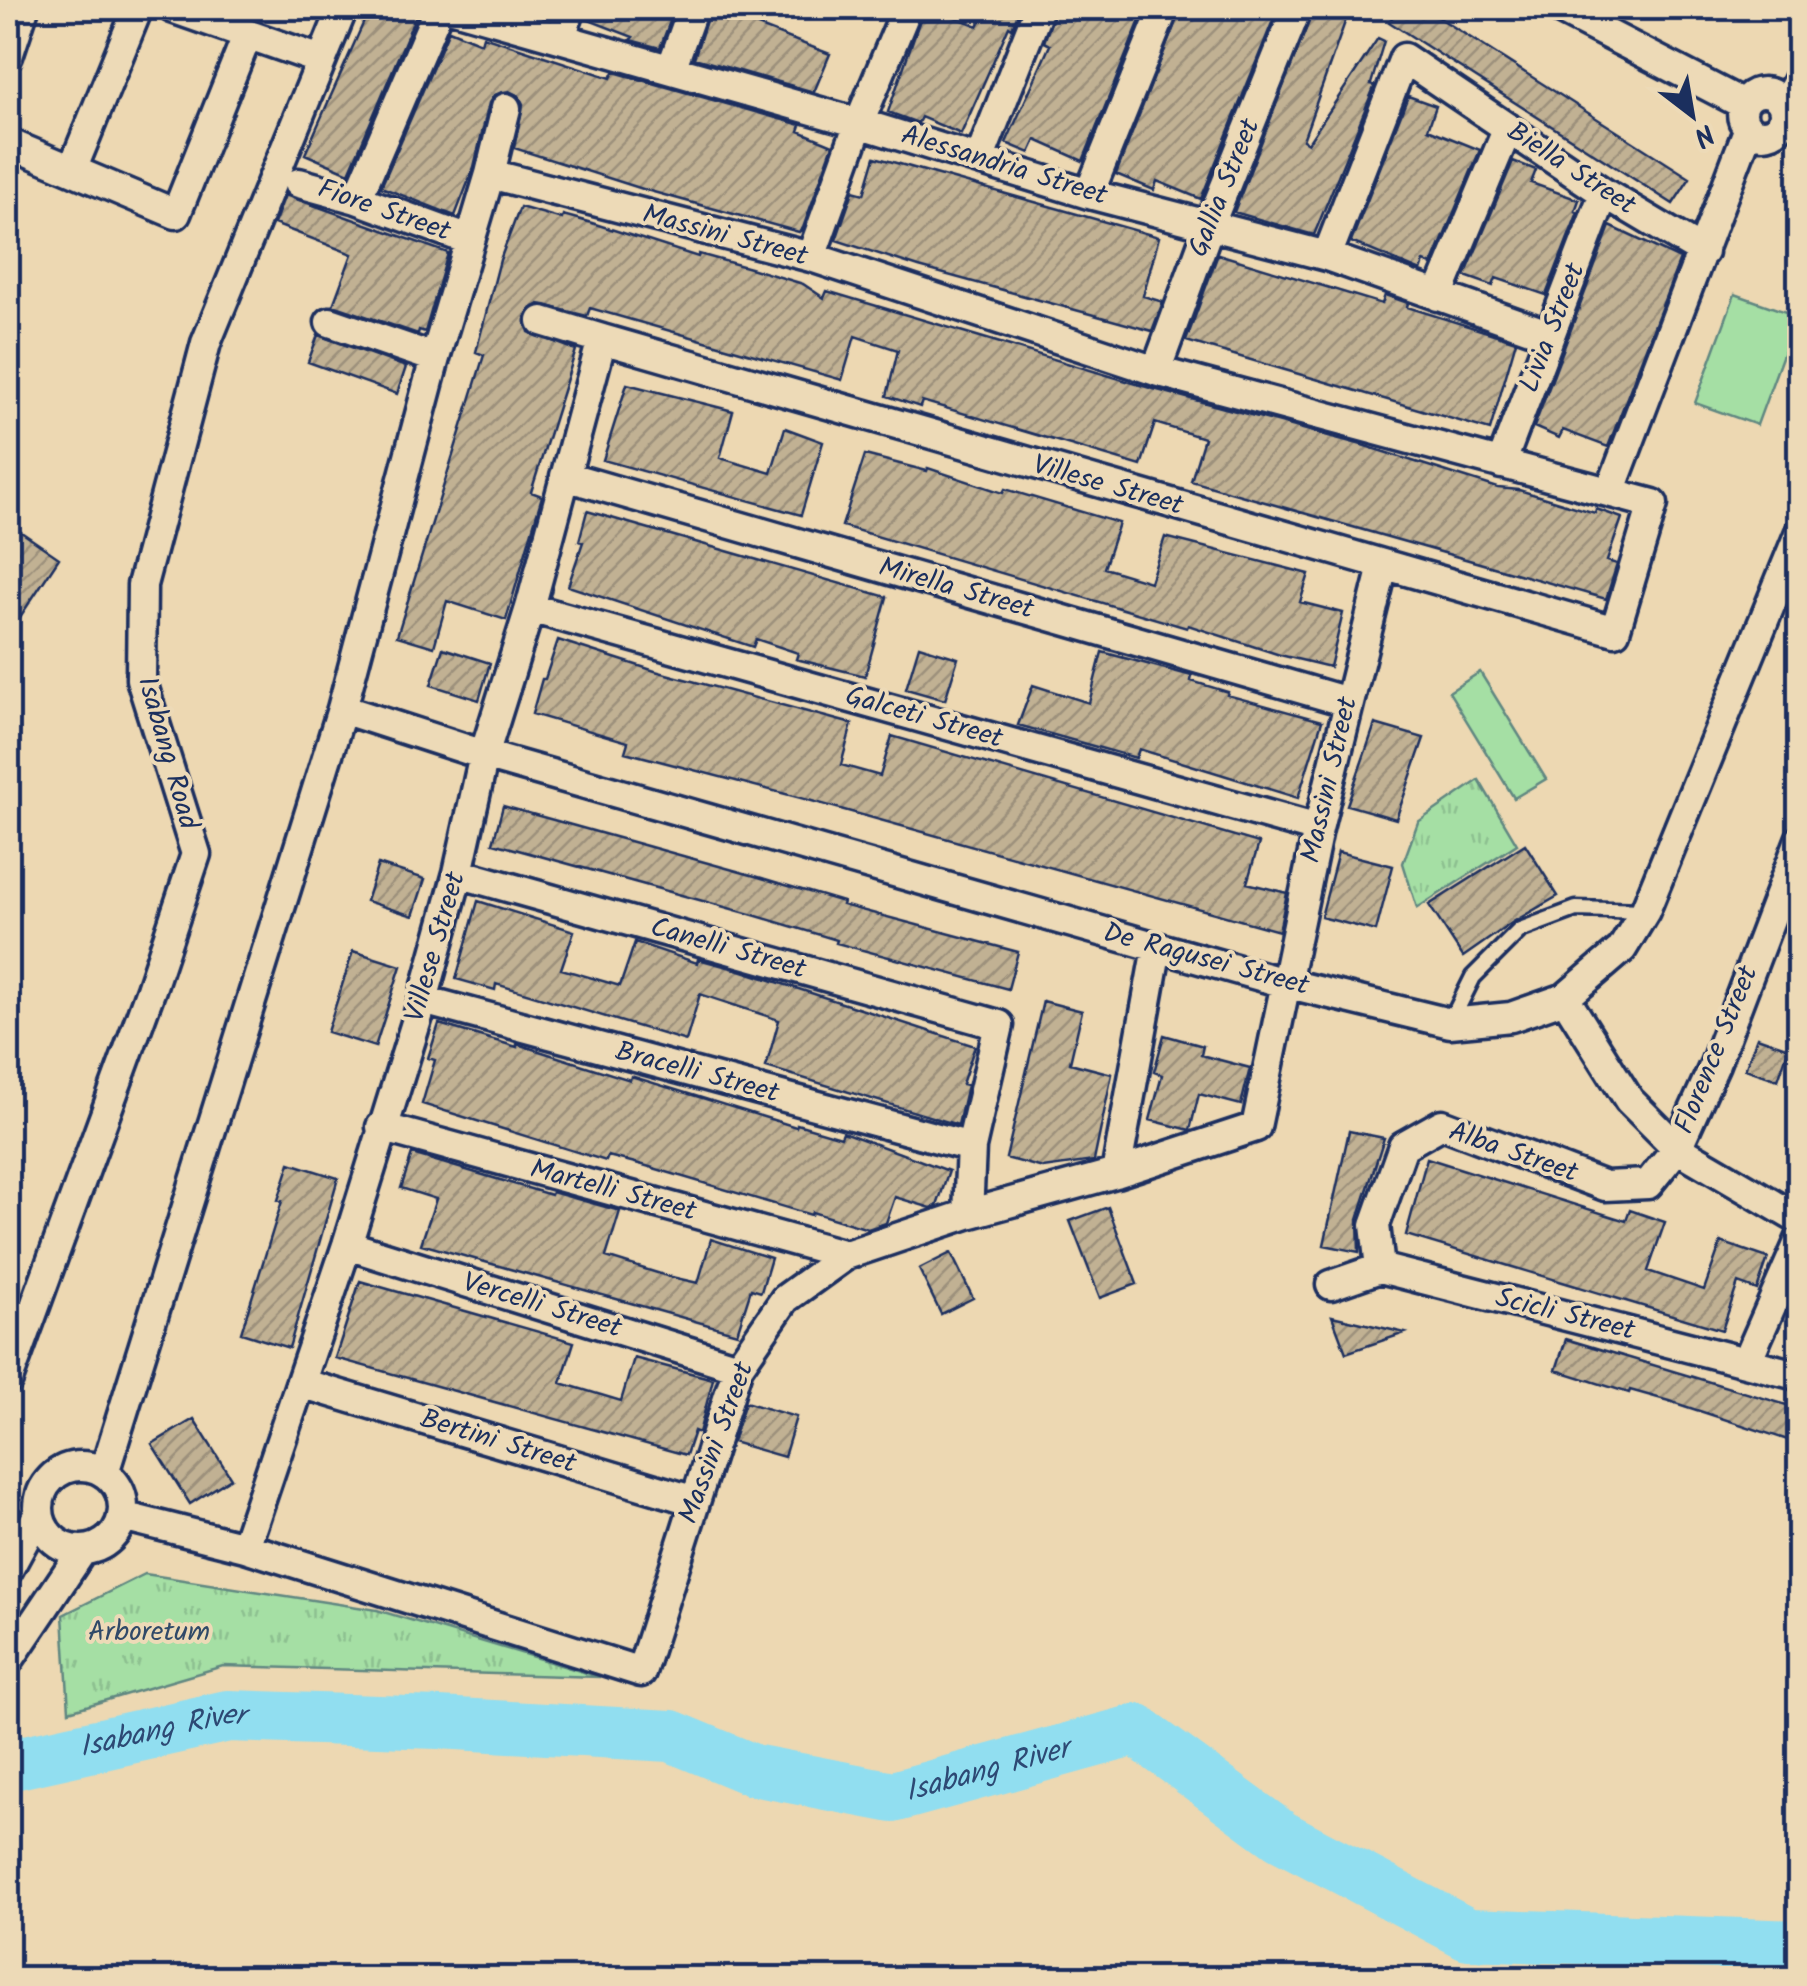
<svg xmlns="http://www.w3.org/2000/svg" width="1807" height="1986" font-family="Kalam,sans-serif">
<style>
.park{fill:url(#park-tufts);stroke:#608781;stroke-width:2.5}
.pitch{fill:#a5dfa4;stroke:#608781;stroke-width:2.5}
.lines{fill:none;stroke-linecap:round;stroke-linejoin:round}
.river{stroke:#91def0;stroke-width:52}
.building{fill:url(#building-hatch);stroke:#1b2f5e;stroke-width:2.5}
.service-casing{stroke:#1b2f5e;stroke-width:21}
.minor-casing{stroke:#1b2f5e;stroke-width:35}
.service{stroke:#eddab7;stroke-width:14}
.minor{stroke:#eddab7;stroke-width:28}
.labels{text-anchor:middle;dominant-baseline:central;stroke-width:8;stroke-linejoin:round;paint-order:stroke}
.street-label{font-size:28px;fill:#1b2f5e;stroke:#eddab7}
.park-label{font-size:28px;fill:#304968;stroke:#eddab7}
.water-label{font-size:30px;font-style:italic;fill:#2d4974;stroke:#eddab7}
</style>
<defs>
<pattern id="park-tufts" width="24" height="20" patternUnits="userSpaceOnUse" patternTransform="scale(2.5)"><rect width="24" height="20" fill="#a5dfa4"/><path d="M3 7l-1-3M5 7V3M7 7l1-3M15 17l-1-3M17 17v-4M19 17l1-3" fill="none" stroke="#8dc090"/></pattern>
<pattern id="building-hatch" width="6" height="6" patternUnits="userSpaceOnUse" patternTransform="scale(2.5)"><rect width="6" height="6" fill="#c1b193"/><path d="M-1 1l2-2M0 6l6-6M5 7l2-2" fill="none" stroke="#9c907b"/></pattern>
</defs>
<rect width="100%" height="100%" fill="#edd8b2"/>
<filter id="ink" filterUnits="userSpaceOnUse"><feTurbulence type="fractalNoise" baseFrequency=".01" numOctaves="2"/><feDisplacementMap in="SourceGraphic" scale="20" xChannelSelector="R" yChannelSelector="G"/><feConvolveMatrix kernelMatrix="1 2 1 2 8 2 1 2 1" color-interpolation-filters="sRGB"/></filter>
<g filter="url(#ink)">
<path class="park" d="M1479,780l38,64 -100,64 -14,-45 15,-41z
M145,1574l232,36 223,67 -377,-11 -154,45 -6,-96z"/>
<path class="pitch" d="M1735,294l62,22 -40,109 -62,-22z
M1480,672l66,107 -32,19 -65,-106z"/>
<g class="lines">
<path class="river" id="s1" d="M8,1765l220,-49 211,7 232,13 82,34 140,27 243,-67 145,106 187,98 332,12"/>
</g>
<path class="building" d="M370,8h49l-70,165 -44,-19z
M588,8h87l-15,40 -30,-8 3,-3 -47,-18z
M710,8h31l13,5 -4,10 80,31 -16,38 -120,-34z
M924,8h8l46,18 6,-11 -16,-7h52l-8,20 -3,-2 -48,108 -40,-17 -3,6 -30,-11z
M1056,8h89l-62,153 -47,-21 -6,13 -24,-10 44,-98 -6,-3z
M1181,8h97l-77,191 -44,-18 -3,9 -38,-16z
M1314,8h36l-47,132 5,3 70,-105 6,3 -13,43 4,1 -61,150 -80,-23z
M1399,8h25l266,170 -17,26 -284,-182z
M449,30l32,13 2,-7 128,42 3,-6 187,53 -2,6 34,14 -30,83 -4,4 -153,-42 -132,-42 9,-44 -4,-8 -10,-5 -15,4 -5,8 -15,64 -19,49 -74,-29z
M1408,96l28,10 -8,23 52,21 -48,115 -8,-3 -3,9 -70,-29z
M875,157l284,80 -16,59 20,6 -11,29 -233,-64 -83,-27 17,-49 11,3z
M1513,161l23,9 -5,13 48,17 -4,11 3,1 -32,83 -50,-17 -3,8 -28,-10z
M285,195l163,58 -23,79 -6,-2 -1,4 -85,-29 19,-51 -78,-30z
M520,207l42,12 1,-4 29,8 106,34 1,-3 51,14 53,16 21,14 3,-7 323,97 212,57 136,43 21,2 76,23 1,-4 26,9 -15,43 10,3 -11,35 -415,-118 13,-43 -49,-15 -14,43 -219,-65 -2,6 -33,-11 11,-46 -43,-14 -13,44 -252,-72 -3,8 -48,-12 -13,11 3,17 47,18 -45,142 11,4 -36,124 -59,-19 -13,46 -37,-11 87,-281 -8,-3 24,-92z
M1610,226l70,33 -72,188 -45,-17 -4,8 -25,-11z
M1218,254l164,50 3,-9 23,8 -1,4 109,34 -26,89 -304,-89z
M318,335l88,32 -9,27 -89,-32z
M627,384l106,27 -13,47 51,15 14,-45 38,14 -22,73 -198,-55z
M865,455l62,16 1,-3 75,25 2,-4 114,34 -15,45 46,14 15,-45 144,37 -9,28 43,11 -13,54 -50,-12 -92,-30 -1,3 -345,-102z
M587,511l300,86 -22,79 -69,-17 2,-6 -42,-14 -3,8 -185,-61 15,-44 -4,-1z
M8,523l51,35 -51,77z
M558,640l97,31 197,53 -11,41 39,11 12,-40 367,107 -12,40 40,10 -8,38 -478,-133 -176,-46 3,-10 -96,-28 10,-35h3z
M919,646l39,12 -13,42 -39,-11z
M443,648l47,15 -11,37 -48,-15z
M1102,652l90,24 -1,5 37,11 -1,3 95,26 -24,77 -159,-49 -3,9 -118,-33 15,-40 56,18z
M1375,724l49,14 -28,81 -49,-14z
M503,806l252,70 88,26 -1,3 176,47 -10,37 -172,-46 1,-3 -87,-26 -257,-71z
M1525,844l33,52 -45,26 -50,35 -34,-52z
M1338,852l55,14 -17,65 -55,-14z
M378,864l47,15 -12,37 -47,-15z
M478,901l96,30 -13,38 59,17 15,-44 62,21 1,-4 45,12 232,75 -13,38 5,1 -9,40 -192,-58 13,-47 -79,-26 -14,47 -190,-57 -1,6 -39,-11z
M353,951l48,15 -26,81 -48,-15z
M1043,1001l39,10 -12,52 42,11 -18,87 -51,7 -37,-10z
M439,1024l78,23v-3l113,36 1,-4 165,51 1,-3 44,13 2,-5 106,39 -12,35 -6,2 -36,-11 -9,26 -18,6 -56,-17 -1,3 -168,-50 -35,-9 -2,5 -184,-57 13,-44 -7,-2z
M1164,1035l39,11 -2,9 49,13 -9,37 -42,-11 -9,36 -40,-10 12,-45 -8,-3z
M1757,1037l32,11 -11,32 -33,-11z
M1349,1131l35,7 -26,81 1,33 -35,-7z
M412,1154l139,41 1,-3 68,19 -14,46 61,19 31,7 13,-44 60,19 -10,34 -10,-3 -14,44 -316,-89 15,-45 -35,-11z
M1427,1158l199,63 4,-11 35,12 -17,49 56,19 17,-48 47,16 -11,32 -19,-7 -16,47 -316,-95z
M290,1163l48,15 -49,170 -48,-15 41,-132 -4,-1z
M1108,1207l29,77 -37,14 -30,-77z
M951,1253l22,45 -32,16 -22,-45z
M360,1281l214,61 -13,41 60,18 13,-43 79,21 -14,54 -5,-2 -8,24 -351,-97z
M1332,1316l73,17 -59,20z
M1566,1339l234,70v35l-131,-43 -39,-11 -1,3 -73,-23z
M745,1402l51,15 -12,40 -52,-15z
M194,1419l37,59 -41,26 -38,-60z"/>
<g class="lines">
<g class="service-casing">
<path id="service" d="M1450,1023l23,-46 47,-47 56,-21 68,2"/>
</g>
<g class="minor-casing">
<path id="minor" d="M172,8l149,52
M454,8l405,115 230,71 238,62 223,79
M1557,8l186,96
M561,37l10,-29
M8,56l16,-48
M671,69l22,-61
M1742 113a21 21 0 1 1 42 0a21 21 0 1 1-42 0Z
M1784,107l16,-31
M8,143l168,71 71,-178
M979,160l60,-152
M72,170l66,-162
M299,183l58,16 112,41
M1089,194l75,-186
M357,199l82,-191
M1327,256l77,-198 200,135 99,59
M811,257l48,-134 48,-115
M1438,296l70,-168
M542,321l60,18
M330,322l105,36
M1156,371l54,-147 87,-216
M1501,464l103,-271
M565,476l783,226
M1610,492l138,-362
M530,608l788,221
M342,709l142,46 673,192 128,36 165,40 61,-6 54,-19 57,-49 23,-38 155,-379
M458,873l541,152 -28,122 -3,67
M1565,998l64,102 48,48 123,72
M423,1000l548,147
M381,1127l465,128
M1116,1173l41,-226
M347,1245l391,122
M1380,1268l-5,-43 28,-79 39,-22 163,62 43,-2 29,-36 38,-84 85,-224
M1331,1285l49,-17 420,108
M1747,1361l53,-121
M8,1380l143,-391 45,-135 -55,-175 1,-94 64,-242 137,-335
M301,1383l394,118
M39 1508a42 42 0 1 1 84 0a42 42 0 1 1-84 0Z
M104,1473l238,-764 93,-351 55,-184 16,-66
M122,1516l123,31 396,125 97,-305 47,-68 61,-44 122,-41 148,-41 140,-46 62,-298 65,-263
M245,1547l102,-302 76,-245 35,-127 26,-118 46,-147 72,-269 1013,292 38,-127 -497,-133 -345,-114 -321,-83
M8,1570l31,-57
M8,1661l74,-110"/>
</g>
<use href="#service" class="service"/>
<use href="#minor" class="minor"/>
</g>
</g>
<g class="labels">
<g class="street-label">
<text transform="translate(1004 166) rotate(17)">Alessandria Street</text>
<text transform="translate(1571 169) rotate(33)">Biella Street</text>
<text transform="translate(1225 188) rotate(-68)">Gallia Street</text>
<text transform="translate(384 211) rotate(19)">Fiore Street</text>
<text transform="translate(725 236) rotate(15)">Massini Street</text>
<text transform="translate(1553 328) rotate(-69)">Livia Street</text>
<text transform="translate(1108 486) rotate(16)">Villese Street</text>
<text transform="translate(956 589) rotate(16)">Mirella Street</text>
<text transform="translate(924 718) rotate(16)">Galceti Street</text>
<text transform="translate(167 753) rotate(74)">Isabang Road</text>
<text transform="translate(1330 780) rotate(-77)">Massini Street</text>
<text transform="translate(436 947) rotate(-74)">Villese Street</text>
<text transform="translate(728 949) rotate(16)">Canelli Street</text>
<text transform="translate(1206 960) rotate(15)">De Ragusei Street</text>
<text transform="translate(1717 1050) rotate(-68)">Florence Street</text>
<text transform="translate(697 1073) rotate(15)">Bracelli Street</text>
<text transform="translate(1513 1153) rotate(19)">Alba Street</text>
<text transform="translate(613 1191) rotate(15)">Martelli Street</text>
<text transform="translate(542 1306) rotate(17)">Vercelli Street</text>
<text transform="translate(1565 1315) rotate(14)">Scicli Street</text>
<text transform="translate(498 1442) rotate(17)">Bertini Street</text>
<text transform="translate(717 1443) rotate(-70)">Massini Street</text>
</g>
<g class="park-label">
<text x="149" y="1632">Arboretum</text>
</g>
<g class="water-label">
<text stroke="none"><textPath href="#s1" startOffset="158">Isabang River</textPath></text>
<text stroke="none"><textPath href="#s1" startOffset="998">Isabang River</textPath></text>
</g>
</g>
<rect width="1807" height="1986" fill="none" stroke="#eddab7" stroke-width="40"/>
<rect x="20" y="20" width="1767" height="1946" fill="none" stroke="#1b2f5e" stroke-width="4" filter="url(#ink)"/>
<g transform="translate(1692 115) rotate(149)" stroke="#eddab7" stroke-width="8" paint-order="stroke">
<path d="M0-8L18 38L0 25L-18 38Z" fill="#1b2f5e"/>
<text y="-15" font-size="28" font-weight="bold" text-anchor="middle" fill="#1b2f5e">N</text>
</g>
</svg>
